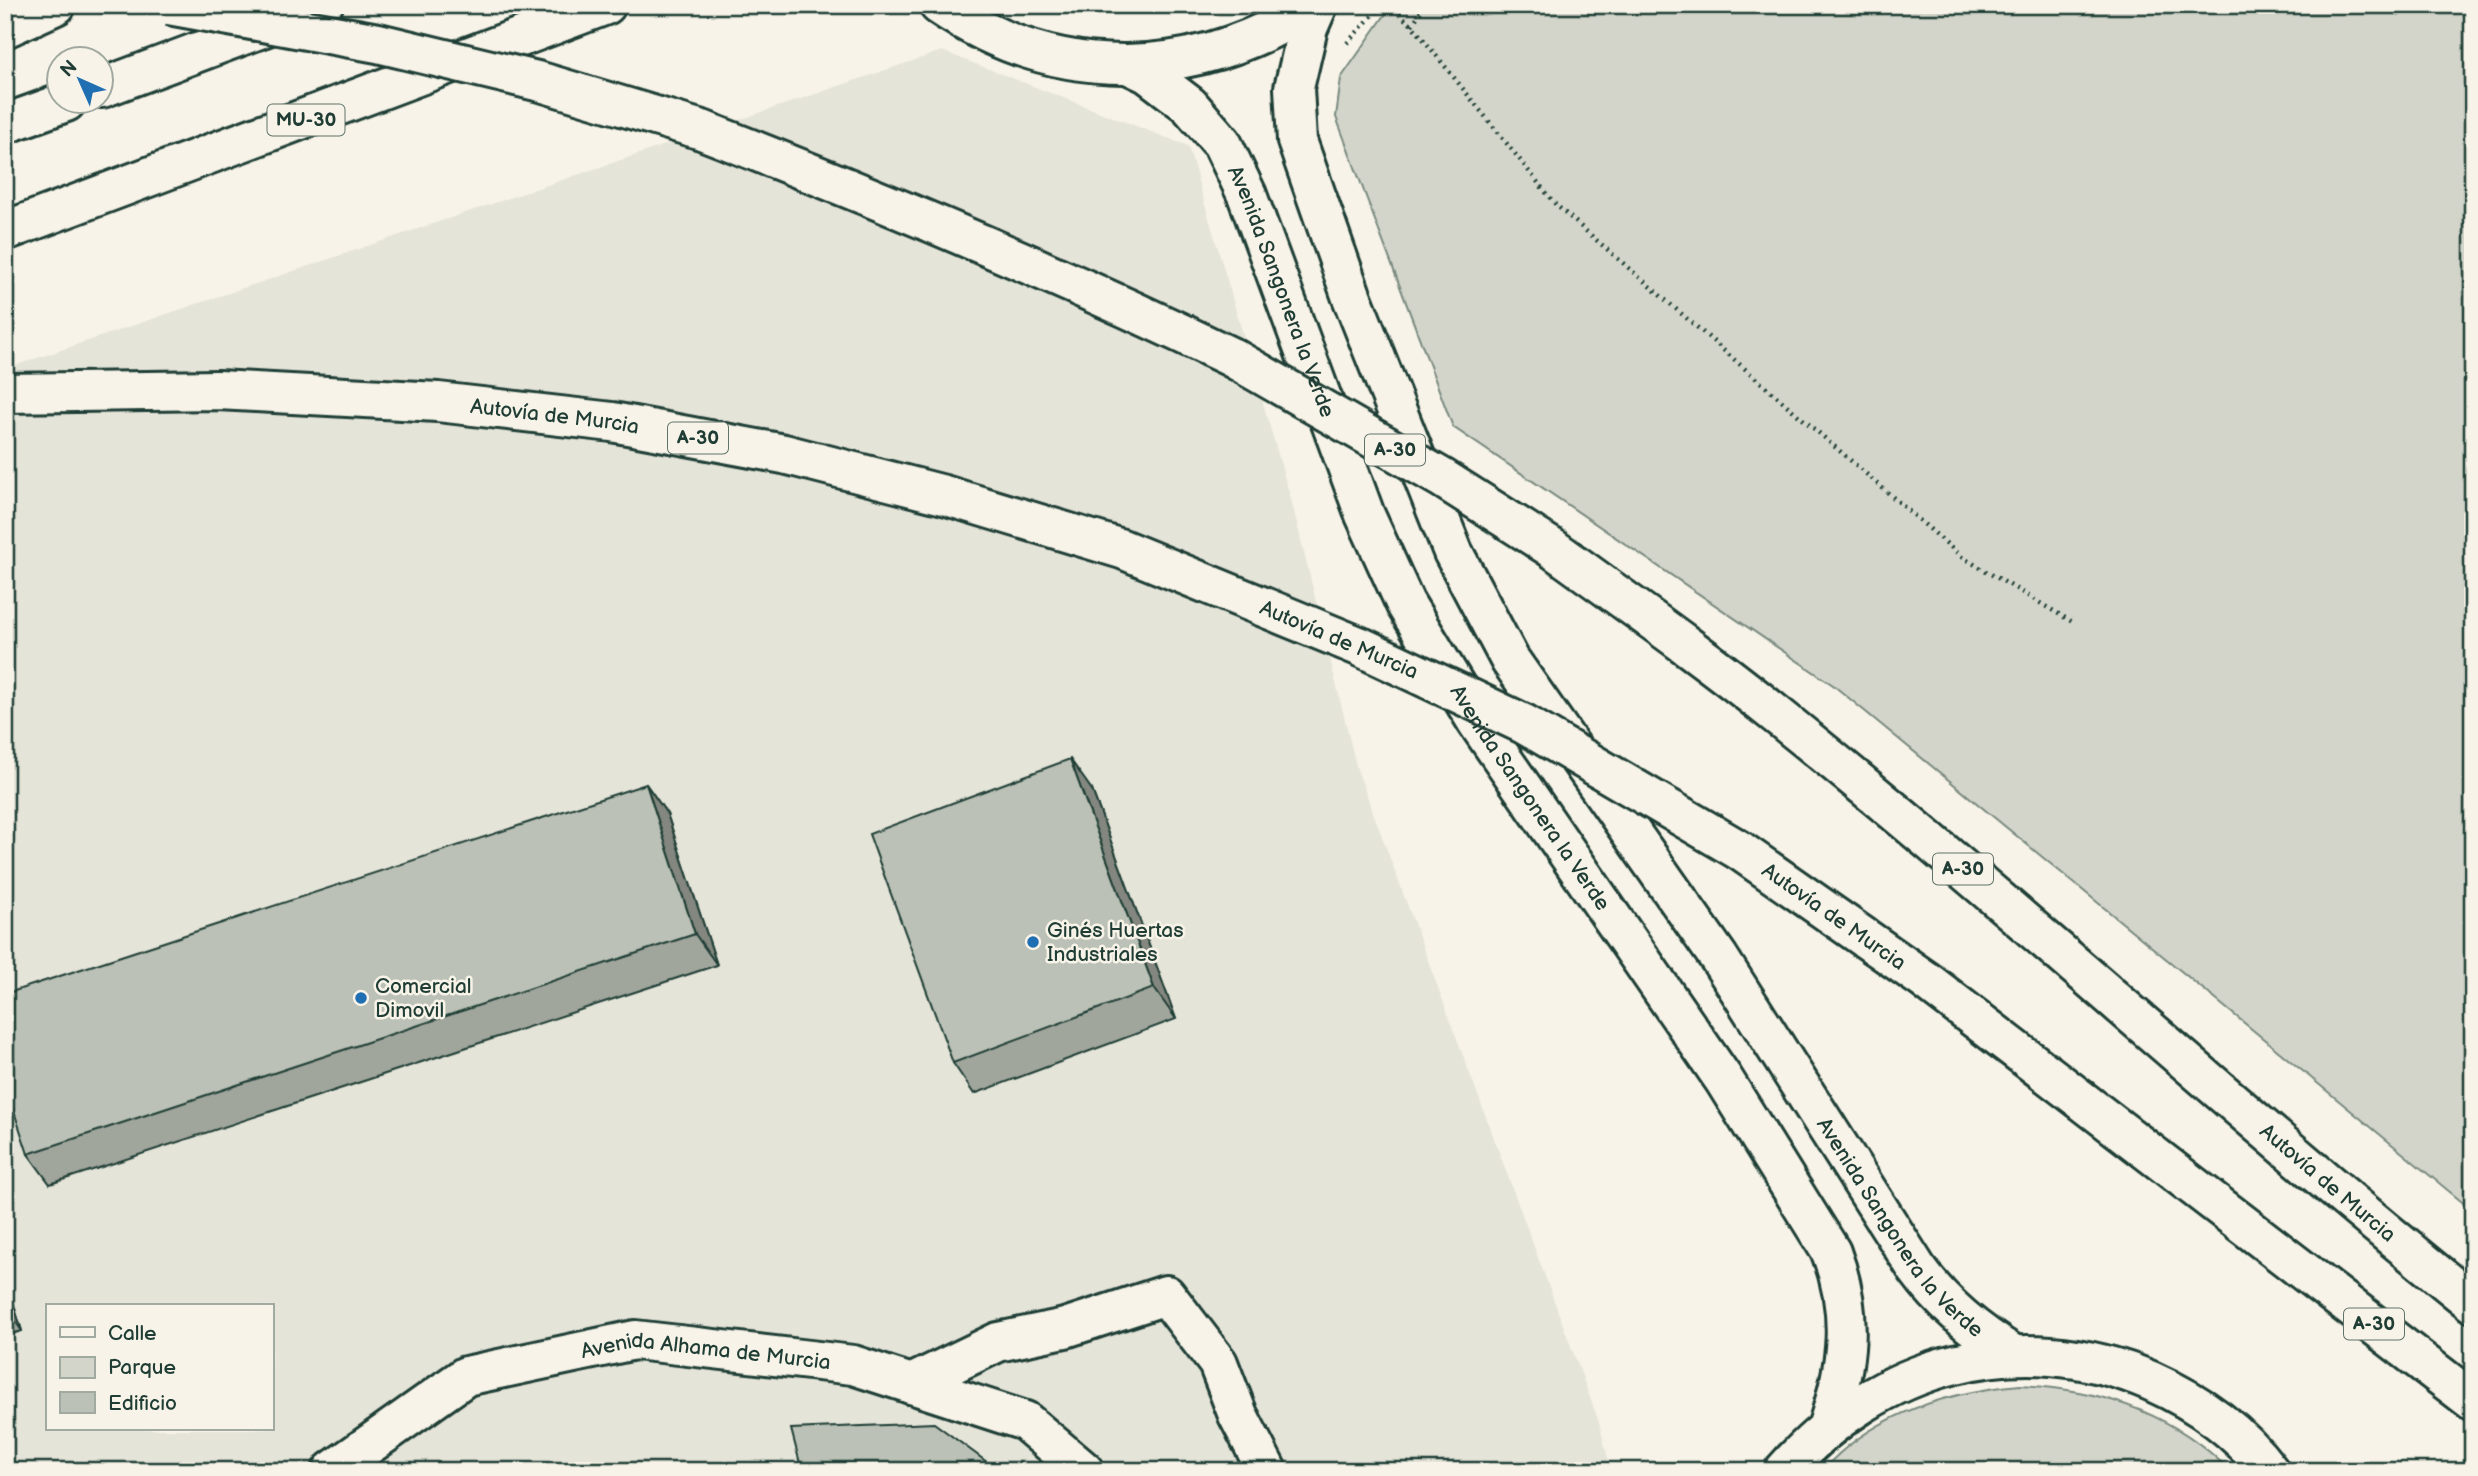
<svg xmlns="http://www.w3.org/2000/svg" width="2478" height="1476" font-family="'Balsamiq Sans',sans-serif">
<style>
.built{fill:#e5e4d9;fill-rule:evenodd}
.green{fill:#d3d5ca;stroke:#79897f;stroke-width:2}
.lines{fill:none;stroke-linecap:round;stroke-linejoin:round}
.minor-casing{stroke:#1f3d34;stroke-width:44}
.highway-casing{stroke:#1f3d34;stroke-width:44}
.path{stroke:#1f3d34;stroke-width:4.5;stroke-dasharray:2 5;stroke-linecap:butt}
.minor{stroke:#f7f3e8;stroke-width:38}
.highway{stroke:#f7f3e8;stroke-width:38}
.highway-bridge-casing{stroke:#1f3d34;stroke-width:44;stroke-linecap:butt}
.highway-bridge{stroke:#f7f3e8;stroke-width:38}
.wall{fill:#a1a69d;stroke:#1f3d34;stroke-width:2}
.shaded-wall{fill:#83877f;stroke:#1f3d34;stroke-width:2}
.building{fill:#bbc1b6;stroke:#1f3d34;stroke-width:2}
.poi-dot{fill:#1f6fb2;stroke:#f7f3e8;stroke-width:2.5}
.labels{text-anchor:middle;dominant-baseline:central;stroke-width:5;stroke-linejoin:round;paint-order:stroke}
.shield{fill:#f7f3e8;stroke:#60746a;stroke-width:2}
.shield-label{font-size:19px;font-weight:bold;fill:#1f3d34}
.street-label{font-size:21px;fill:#1f3d34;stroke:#f7f3e8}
.poi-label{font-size:21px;fill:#1f3d34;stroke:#f7f3e8;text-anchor:start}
</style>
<rect width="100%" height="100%" fill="#f7f3e8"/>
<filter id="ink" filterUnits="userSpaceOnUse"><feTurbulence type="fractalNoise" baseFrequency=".0143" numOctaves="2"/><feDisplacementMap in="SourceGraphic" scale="14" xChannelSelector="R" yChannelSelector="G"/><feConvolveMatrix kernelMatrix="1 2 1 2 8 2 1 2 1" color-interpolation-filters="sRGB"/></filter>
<g filter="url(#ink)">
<path class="built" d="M942,51l246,95 103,353 66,270 242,653 12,49h-1606v-1102zM47,1306h224v123h-224z"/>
<path class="green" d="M1392,5h1081v1206l-640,-526 -380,-258 -117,-310 5,-39z
M2020,1385c80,4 153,27 210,86h-408c50,-57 126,-79 198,-86z"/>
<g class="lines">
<g class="minor-casing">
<g id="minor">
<path d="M939,5c118,80 255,77 374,0"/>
<path id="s1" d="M1318,5l-10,23 -14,60 3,53 54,154 102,257 57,108 209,298 198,311c27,37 59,63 97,86"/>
<path id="s2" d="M1130,65l17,8 42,32 33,38 25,52 118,320 40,88 72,119 247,358 107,172c23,62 17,111 -3,173"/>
<path d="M911,1384l87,-42 67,-14 101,-33 52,68 20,52 29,56"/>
<path id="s3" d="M332,1471l134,-95 169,-36 218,25 172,56 59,50"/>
<path d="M1784,1471c93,-107 235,-147 367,-90 45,20 88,50 118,90"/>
</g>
</g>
<g class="highway-casing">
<g id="highway">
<path d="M5,28l51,-23"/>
<path d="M102,88l221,-83"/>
<path d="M5,124l61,-22"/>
<path d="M702,130c180,70 357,144 531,228"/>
<path d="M5,231l601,-226"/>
<path id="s4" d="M5,393l213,-3 220,12 174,20 172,32 160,41 178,54 239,98"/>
<path id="s5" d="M1552,548c76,55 153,109 226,168 237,190 459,397 695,587"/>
<path id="s6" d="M1739,850l186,130 548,421"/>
</g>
</g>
<path class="path" d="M1388,5l24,20 144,180 406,352 112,66
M1412,25l13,-20
M1347,43l35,-38"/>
<use href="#minor" class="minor"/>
<use href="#highway" class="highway"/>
<g class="highway-bridge-casing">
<path id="highway-bridge" d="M169,5l209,38 163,39 161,48
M1233,358l209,120 110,70
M1361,647l163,77 215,126"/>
</g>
<use href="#highway-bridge" class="highway-bridge"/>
</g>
<path class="wall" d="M646,784l21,30 50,151 -667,219 -22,-30z
M1092,790l84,229 -202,75 -21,-31z
M5,1277l17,54 -17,5z"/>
<path class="shaded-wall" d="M1070,759l22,31 84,229 -22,-31z
M646,784l21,30 50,151 -22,-31z
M5,1277l17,54 -17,-24z"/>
<path class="building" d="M1070,759l84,229 -201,75 -84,-229z
M646,784l49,150 -667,220 -23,-70v-90z
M934,1423l65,48h-197l-11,-42z"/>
</g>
<g class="poi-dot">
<circle cx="1033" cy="942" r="7"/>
<circle cx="361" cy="998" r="7"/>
</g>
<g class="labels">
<g class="shield">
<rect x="267.5" y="104.5" width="77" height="31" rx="5"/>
<rect x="668" y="422.5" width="60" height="31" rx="5"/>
<rect x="1365" y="434.5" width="60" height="31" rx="5"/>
<rect x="1933" y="853.5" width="60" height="31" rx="5"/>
<rect x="2344" y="1308.5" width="60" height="31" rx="5"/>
</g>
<g class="shield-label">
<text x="306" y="120">MU-30</text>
<text x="698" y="438">A-30</text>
<text x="1395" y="450">A-30</text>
<text x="1963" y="869">A-30</text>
<text x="2374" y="1324">A-30</text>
</g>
<g class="street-label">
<text stroke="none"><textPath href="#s2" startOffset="282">Avenida Sangonera la Verde</textPath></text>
<text stroke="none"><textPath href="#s4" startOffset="551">Autovía de Murcia</textPath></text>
<text transform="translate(1339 640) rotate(23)">Autovía de Murcia</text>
<text stroke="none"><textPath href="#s2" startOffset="849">Avenida Sangonera la Verde</textPath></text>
<text stroke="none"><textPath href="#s6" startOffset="116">Autovía de Murcia</textPath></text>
<text stroke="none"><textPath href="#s5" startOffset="1003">Autovía de Murcia</textPath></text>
<text stroke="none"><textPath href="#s1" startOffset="1391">Avenida Sangonera la Verde</textPath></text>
<text stroke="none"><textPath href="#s3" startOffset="408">Avenida Alhama de Murcia</textPath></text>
</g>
<g class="poi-label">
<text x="1047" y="930">Ginés Huertas<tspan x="1047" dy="24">Industriales</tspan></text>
<text x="375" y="986">Comercial<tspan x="375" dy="24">Dimovil</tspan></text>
</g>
</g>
<rect width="2478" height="1476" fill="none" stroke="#f7f3e8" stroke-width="28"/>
<rect x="14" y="14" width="2450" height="1448" fill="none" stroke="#1f3d34" stroke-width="2.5" filter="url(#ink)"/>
<rect x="46" y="1304" width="228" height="126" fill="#f7f3e8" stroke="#a1aaa0" stroke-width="2"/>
<rect x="60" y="1327" width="35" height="10" fill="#f7f3e8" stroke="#a1aaa0" stroke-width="2"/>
<text x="108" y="1340" font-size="21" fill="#1f3d34">Calle</text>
<rect x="60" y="1357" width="35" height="21" fill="#d3d5ca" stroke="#a1aaa0" stroke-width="2"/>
<text x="108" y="1374" font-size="21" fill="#1f3d34">Parque</text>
<rect x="60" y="1392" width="35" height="21" fill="#bbc1b6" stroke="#a1aaa0" stroke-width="2"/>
<text x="108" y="1410" font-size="21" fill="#1f3d34">Edificio</text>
<g transform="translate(80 80) rotate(315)"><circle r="33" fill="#f7f3e8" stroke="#a1aaa0" stroke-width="2"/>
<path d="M0-5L12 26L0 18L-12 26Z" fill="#1f6fb2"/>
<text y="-10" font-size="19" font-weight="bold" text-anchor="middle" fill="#1f3d34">N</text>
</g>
</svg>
